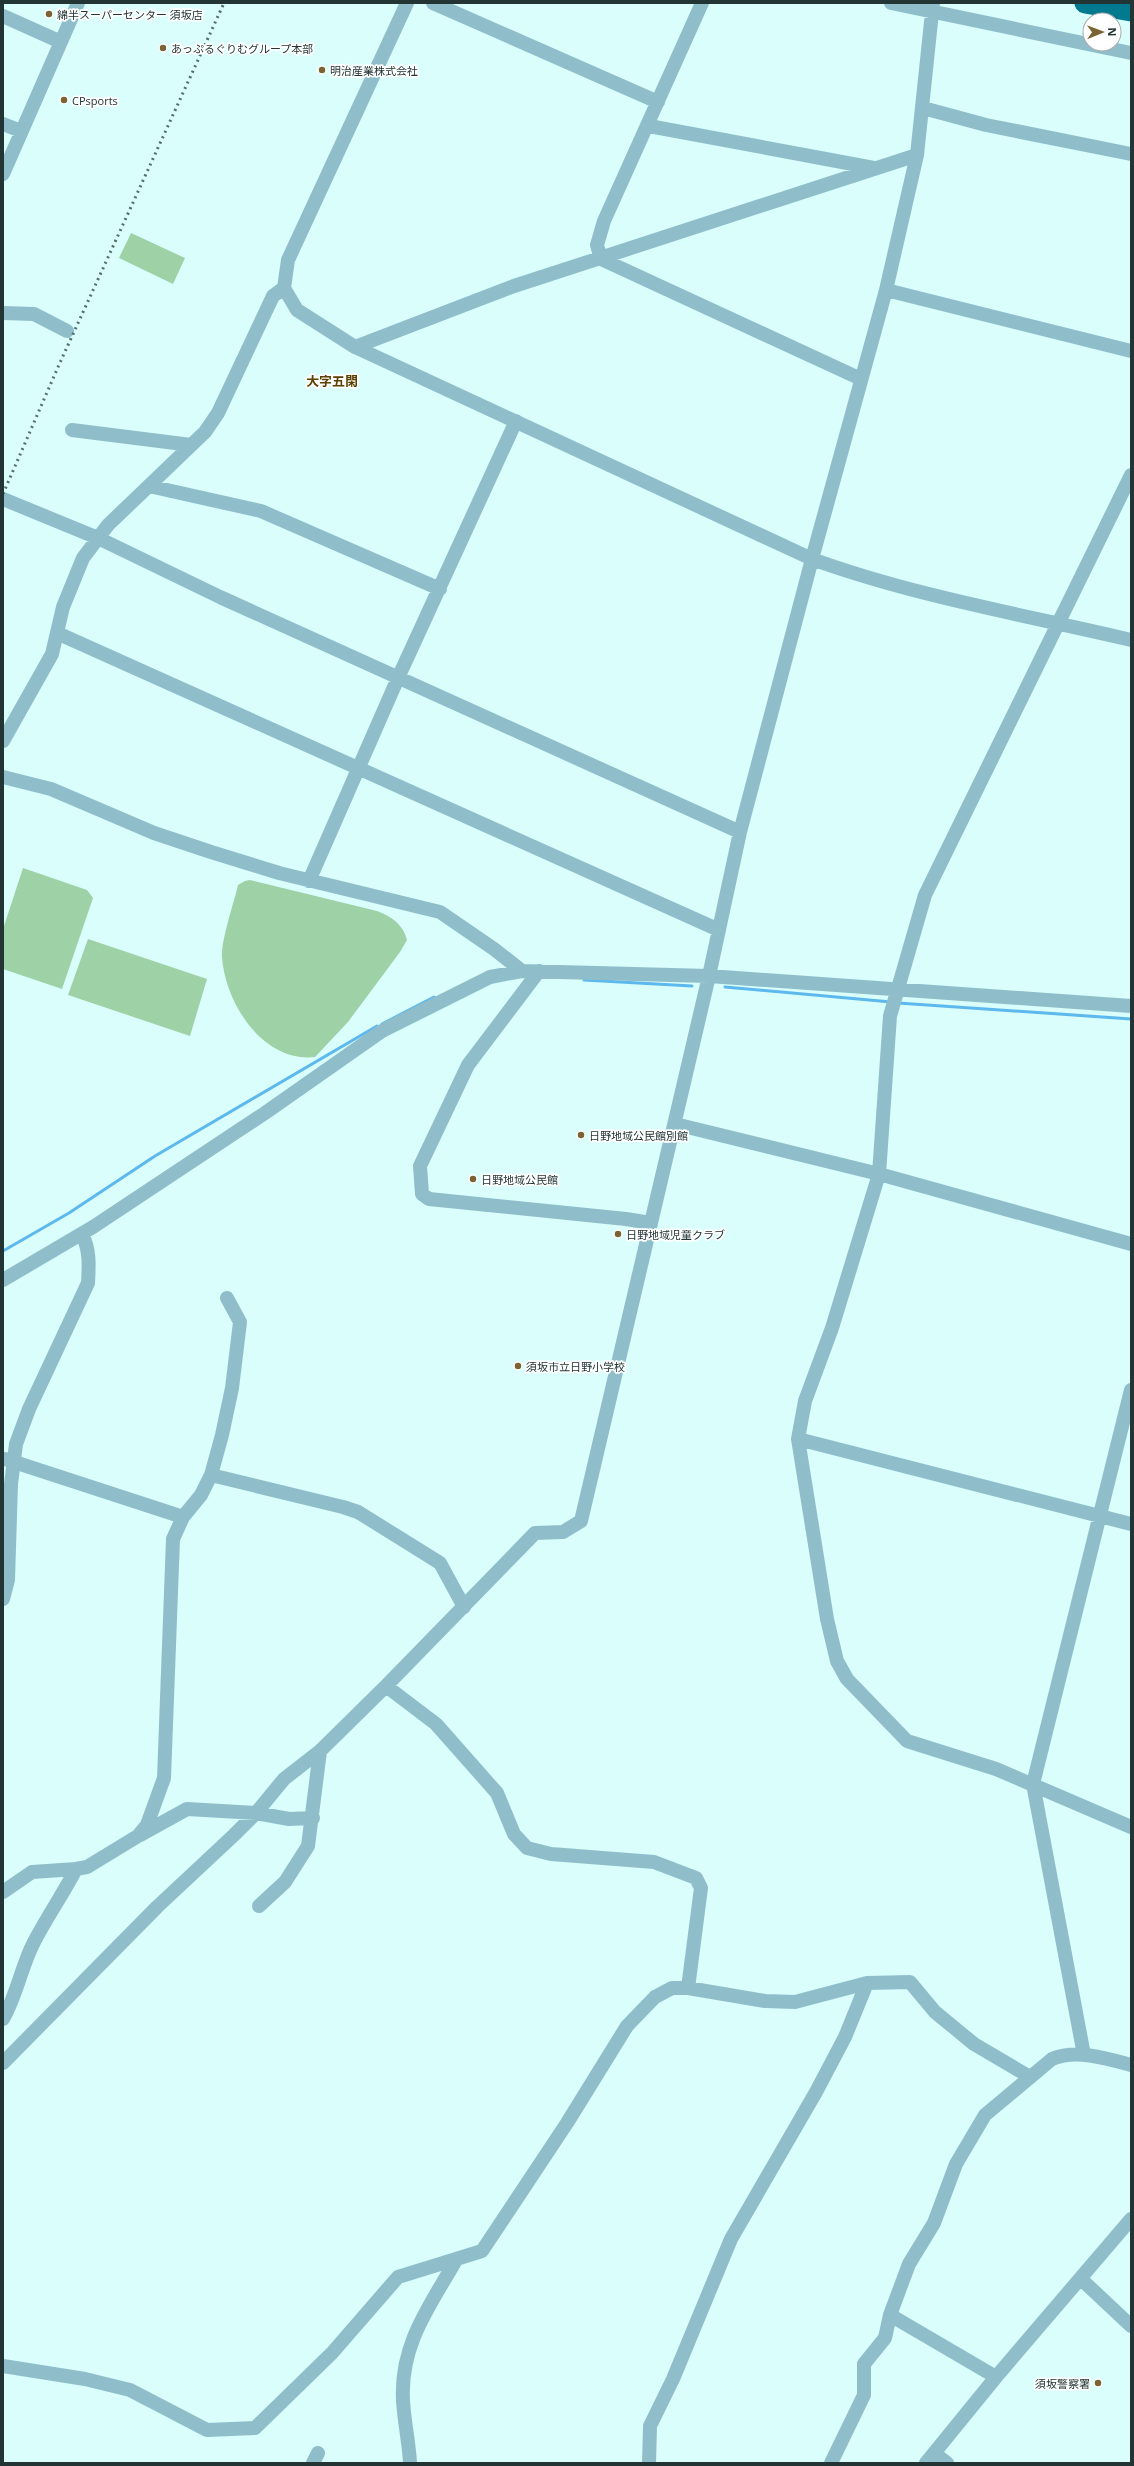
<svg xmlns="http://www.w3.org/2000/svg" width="1134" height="2466" font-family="'Open Sans','Noto Sans JP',sans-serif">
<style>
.green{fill:#9ed2a6}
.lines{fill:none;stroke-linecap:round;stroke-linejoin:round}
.stream{stroke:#5db8ee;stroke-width:3}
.minor{stroke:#8fbeca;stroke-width:14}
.highway{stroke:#01798e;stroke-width:21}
.rail{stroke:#566e6d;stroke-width:3;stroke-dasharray:2 4;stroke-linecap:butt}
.poi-dot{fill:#7c6334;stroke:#fff;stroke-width:1.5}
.labels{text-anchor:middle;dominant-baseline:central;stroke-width:3.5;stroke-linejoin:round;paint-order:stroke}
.poi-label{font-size:11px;fill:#223534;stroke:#fff;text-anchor:start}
.quarter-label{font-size:13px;font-weight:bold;fill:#5b4101;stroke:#fff}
</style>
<rect width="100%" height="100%" fill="#d9fefc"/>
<path class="green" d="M131,233l54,25 -12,26 -54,-26z
M23,868l64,22 6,8 -31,91 -59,-20v-40z
M250,880l127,31c15,6 26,13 30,29l-7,12 -52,70 -33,35c-52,6 -90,-54 -93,-100 -1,-17 12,-54 16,-72l7,-4z
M88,939l119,40 -17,57 -122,-41z"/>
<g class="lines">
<path class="stream" d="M584,980l108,6
M725,987l166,15
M898,1003l233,16
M382,1024l52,-27
M3,1251l66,-38 86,-57 222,-130"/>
<path class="minor" d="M407,3l-119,257 -4,28 13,22 58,37 457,212c102,37 213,56 319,81
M433,3l225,99
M702,3l-98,218 -7,24 4,14 260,120
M891,3l240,50
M3,16l58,26
M923,108l63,17 145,29
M3,124l18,7
M649,126l225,42
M3,174l75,-171
M886,290l245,61
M3,313l31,1 33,17
M355,347l159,-61 403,-131
M72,430l119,15
M1131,475l-206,420 -35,121 -11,158 -47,154 -27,73 -7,38 29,180 10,42 10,18 60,62 89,28 135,58
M149,486l112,25 179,78
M3,499l95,39 122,59 520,235
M57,633l662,297
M3,741l49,-87 11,-47 20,-49 25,-33 97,-93 13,-19 55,-117 11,-8
M3,777l48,12 103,44 57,19 68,21 161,39 54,37 28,22
M309,881l89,-203 118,-257
M539,971l-71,94 -48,101 2,28 7,5 197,20 25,4
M675,1124l204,50 252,70
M3,1280l90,-53 172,-114 117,-82 108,-54 32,-6 187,5 422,30
M798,1439l333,85
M5,1459l178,58
M211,1475l132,32 15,5 82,51 24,44
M3,1599l5,-19 3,-96 5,-40 13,-35 59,-126c1,-18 2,-33 -6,-49
M386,1686l50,38 61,69 17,41 13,14 24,6 103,8 42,16 5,10 -13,100
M140,1835l47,-26 69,4 33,6 24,-1
M3,1892l29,-20 44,-3
M259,1906l26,-24 23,-36 12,-95
M3,2019c14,-24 18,-52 31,-77 13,-25 29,-48 42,-73l11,-2 51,-31 9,-11 17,-47 9,-239 10,-22 18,-22 10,-20 11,-40 10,-47 8,-66 -13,-24
M1084,2055l-51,-271 98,-394
M3,2063l154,-156 77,-72 22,-22 28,-34 36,-28 66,-65 149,-153 28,-1 18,-11 128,-545 31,-144 72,-273 74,-269 31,-135 16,-152
M1081,2279l50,47
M890,2315l106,62
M3,2366l82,13 45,11 77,40 48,-2 77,-75 66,-76 84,-26 85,-128 60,-97 28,-29 17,-9h16l77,13 30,1 72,-19 43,-1 25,30 39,32 56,33
M934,2453l13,10
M313,2463l5,-10
M410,2463c-1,-21 -6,-42 -7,-63 -3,-56 27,-94 53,-140
M649,2463l1,-37 23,-47 58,-140 85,-147 29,-55 22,-54
M831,2463l33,-68v-31l21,-26 5,-23 19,-51 25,-41 22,-59 29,-49 67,-56c24,-10 54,-1 79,6
M926,2463l70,-86 135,-158"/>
<path class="highway" d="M1085,3l46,8"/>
<path class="rail" d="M3,494l55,-127 166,-364"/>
</g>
<g class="poi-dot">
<circle cx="49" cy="14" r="4"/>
<circle cx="163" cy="48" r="4"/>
<circle cx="322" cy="70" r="4"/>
<circle cx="64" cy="100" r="4"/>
<circle cx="581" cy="1135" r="4"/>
<circle cx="473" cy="1179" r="4"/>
<circle cx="618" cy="1234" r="4"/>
<circle cx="518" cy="1366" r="4"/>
<circle cx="1098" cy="2383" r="4"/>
</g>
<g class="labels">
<g class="poi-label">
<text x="57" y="14">綿半スーパーセンター 須坂店</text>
<text x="171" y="48">あっぷるぐりむグループ本部</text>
<text x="330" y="70">明治産業株式会社</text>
<text x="72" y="100">CPsports</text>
<text x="589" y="1135">日野地域公民館別館</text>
<text x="481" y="1179">日野地域公民館</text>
<text x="626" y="1234">日野地域児童クラブ</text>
<text x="526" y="1366">須坂市立日野小学校</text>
<text x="1090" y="2383" text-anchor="end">須坂警察署</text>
</g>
<g class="quarter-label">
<text x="332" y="381">大字五閑</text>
</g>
</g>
<rect width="1134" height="2466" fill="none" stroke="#223534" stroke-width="8"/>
<g transform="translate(1102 32) rotate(89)"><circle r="19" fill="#ffffff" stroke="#a7aeae"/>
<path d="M0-3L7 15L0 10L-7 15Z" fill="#7c6334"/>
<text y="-6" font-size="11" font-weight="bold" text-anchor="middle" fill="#223534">N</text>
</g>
</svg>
